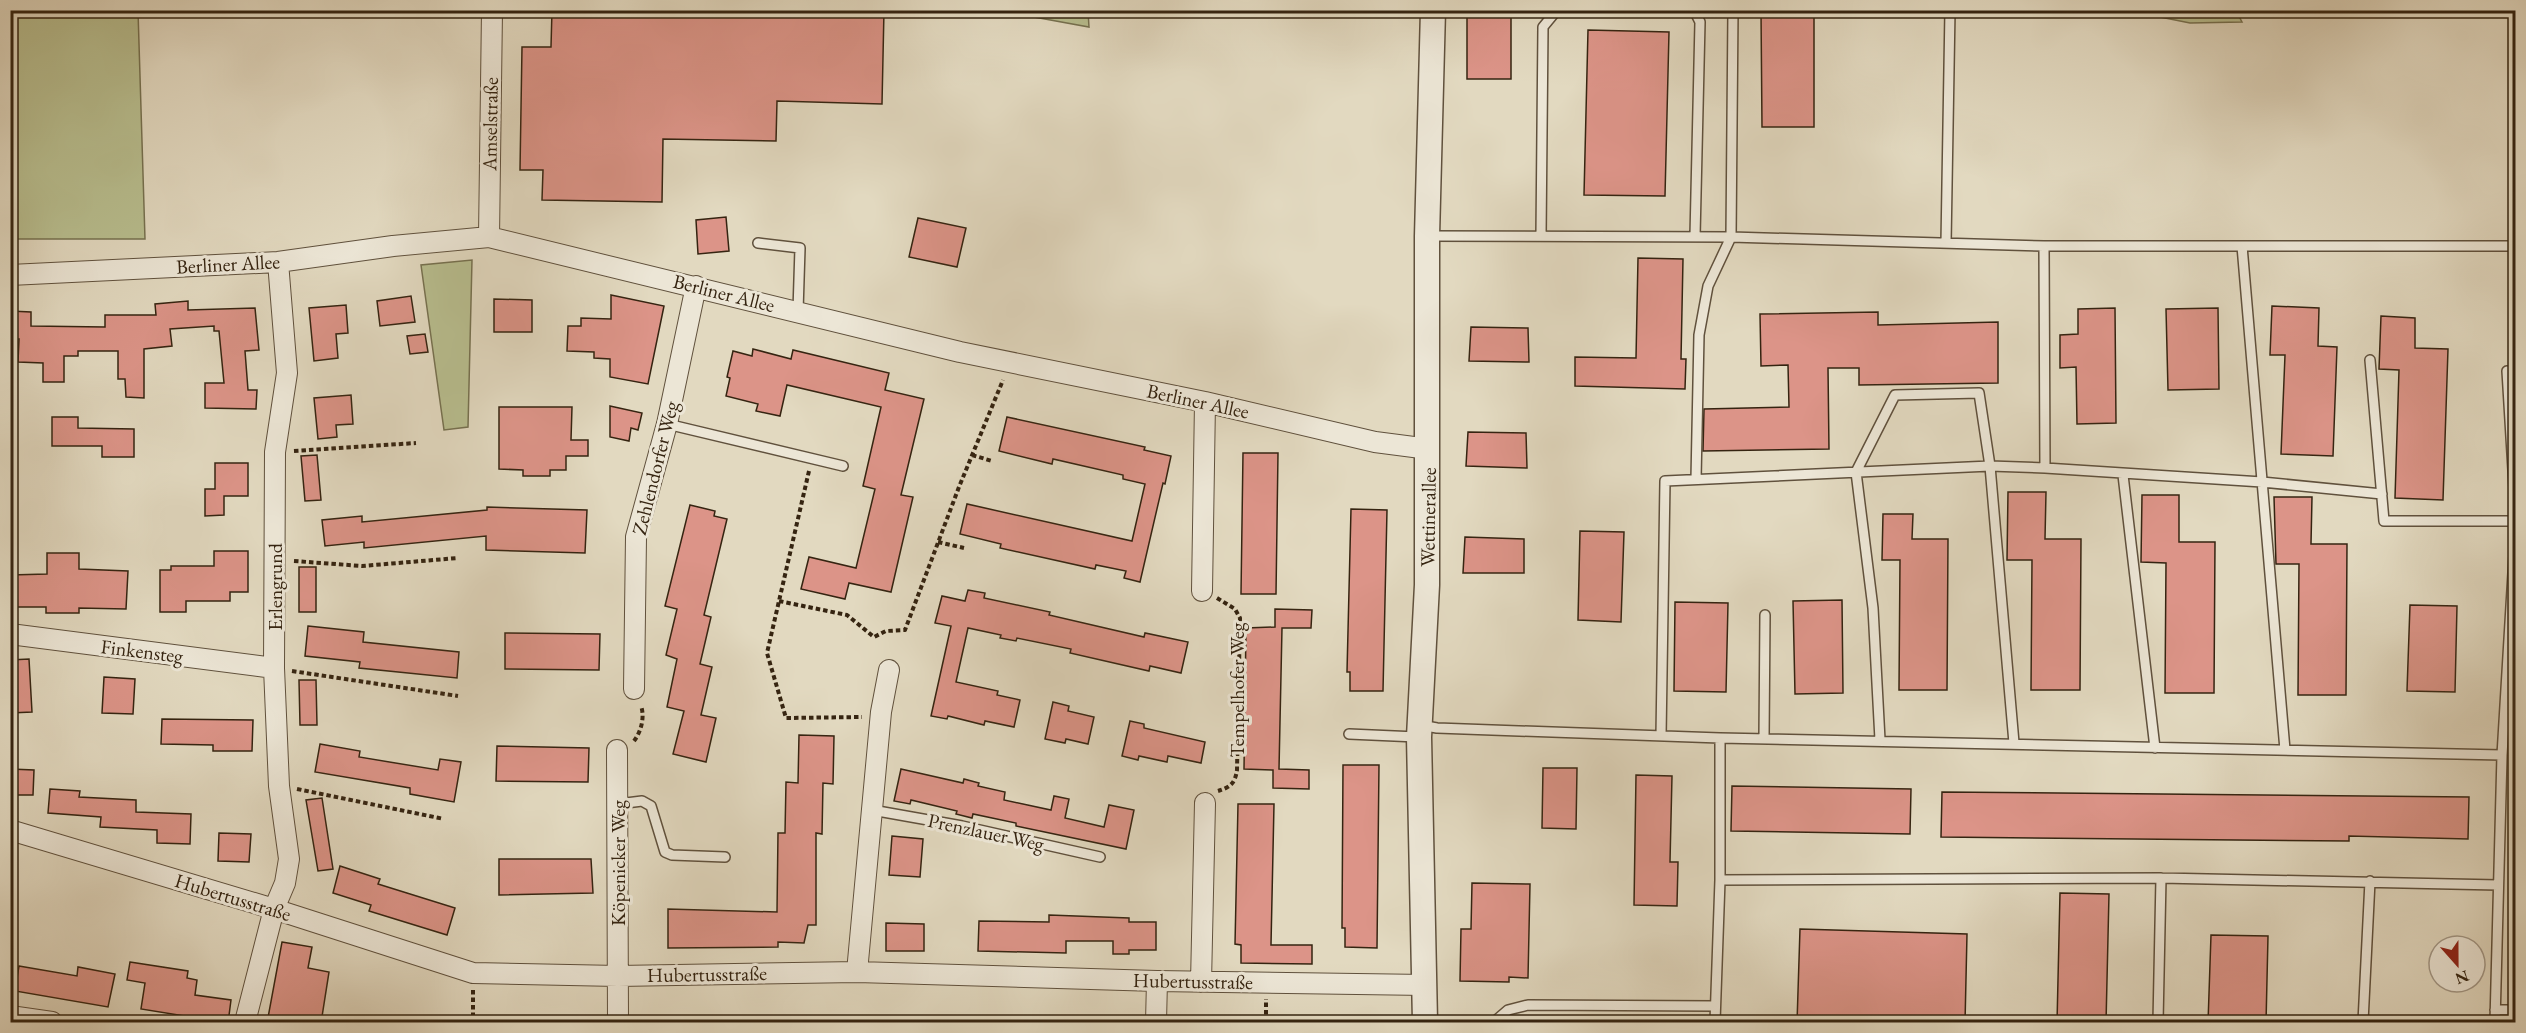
<svg xmlns="http://www.w3.org/2000/svg" width="2526" height="1033" font-family="'EB Garamond',serif">
<style>
.green{fill:#b8be8f;stroke:#767150;stroke-width:1.5}
.building{fill:#dc9488;stroke:#352411;stroke-width:1.5}
.lines{fill:none;stroke-linecap:round;stroke-linejoin:round}
.service-casing{stroke:#60513d;stroke-width:12}
.minor-casing{stroke:#60513d;stroke-width:22}
.tertiary-casing{stroke:#60513d;stroke-width:27}
.path{stroke:#352411;stroke-width:4;stroke-dasharray:4.5 3;stroke-linecap:butt}
.service{stroke:#ece6d6;stroke-width:9}
.minor{stroke:#ece6d6;stroke-width:20}
.tertiary{stroke:#ece6d6;stroke-width:24}
.labels{text-anchor:middle;dominant-baseline:central;stroke-width:6;stroke-linejoin:round;paint-order:stroke}
.street-label{font-size:20px;fill:#352411;stroke:#ece6d6}
</style>
<rect width="100%" height="100%" fill="#e2d9c0"/>
<filter id="stains"><feTurbulence type="fractalNoise" baseFrequency=".00333" numOctaves="4"/><feColorMatrix values="0 0 0 0 .2 0 0 0 0 .09 0 0 0 0 .02 0 0 0 .5 -.17"/></filter>
<radialGradient id="worn" r=".72"><stop offset=".6" stop-color="#630" stop-opacity="0"/><stop offset="1" stop-color="#630" stop-opacity=".3"/></radialGradient>
<path class="green" d="M11,10l127,1 7,228h-134z
M1001,11h87l1,16z
M2130,11h106l6,11 -52,1z
M472,260l-4,167 -24,3 -23,-165z"/>
<path class="building" d="M552,10h332l-2,94 -105,-3 -1,40 -113,-2 -1,63 -120,-2 1,-30h-23l2,-123h29z
M1467,10h44v69h-44z
M1761,12h53v115h-52z
M1588,30l81,2 -4,164 -81,-1z
M726,217l3,34 -31,3 -2,-34z
M918,218l48,10 -9,39 -48,-10z
M1638,258l45,1 -2,100h5l-1,30 -110,-3v-29l61,1z
M611,295l53,11 -16,78 -38,-7v-18l-16,-1v-6l-27,-1 1,-25h13v-8l30,1z
M411,296l4,26 -35,4 -3,-25z
M494,299l38,1v32h-38z
M188,301v9l67,-2 4,42 -14,1 3,39h9l-1,19 -51,-1v-25h19l-5,-52h-5v-5l-44,3 2,17 -28,3v49l-18,-1 -1,-18h-7v-28h-40v5h-14v26h-21v-19l-25,-1 1,-23h-9v-28l21,1v14l74,1v-12h51l-1,-11z
M346,305l2,28 -12,1 2,24 -24,3 -5,-53z
M2272,306l47,2 -1,38 19,1 -4,109 -52,-2 4,-99h-15z
M2115,308l1,115 -39,1 -1,-57 -16,1v-33l18,-1v-25z
M2218,308l1,81 -51,1 -2,-81z
M1878,312v13l120,-3v61l-139,2v-17h-31l1,81 -126,2 1,-42 85,-2 -1,-42 -27,1 -1,-52z
M2381,316l34,2v30l33,1 -5,151 -48,-2 4,-128 -20,-1z
M1471,327l57,1 1,34 -60,-1z
M425,334l3,18 -18,2 -3,-18z
M753,349l38,10 2,-9 96,23 -4,17 39,9 -23,96 12,2 -22,95 -42,-9 -4,16 -44,-10 8,-32 47,11 19,-79 -12,-3 18,-79 -94,-22 -7,31 -24,-5 2,-7 -32,-8 4,-18 -3,-1 6,-26 19,5z
M351,395l2,29 -17,1 1,12 -19,2 -4,-41z
M610,406l32,7 -4,17 -7,-2 -2,13 -19,-4z
M499,407h73l-1,33h17v16h-22v14h-16v6h-27v-6l-24,-1z
M52,417h26v11l56,1v28h-32v-11h-50z
M1007,417l138,30 -1,3 27,6 -6,28 -2,-1 -23,99 -16,-4 2,-7 -30,-6 -1,4 -95,-21 1,-4 -41,-10 7,-30 165,37 13,-57 -22,-5v-4l-70,-16 -1,5 -53,-13z
M1468,432l58,1 1,35 -61,-2z
M1243,453h35l-2,141h-35z
M317,455l4,45 -16,1 -4,-45z
M215,463h33v33h-24v19l-19,1v-27h10z
M2008,492h38l-1,47h36l-1,151h-49l1,-130h-25z
M2142,495h37v47h36l-1,151h-49l1,-130 -25,-1z
M2274,497h38l-1,47h36l-1,151h-48l1,-131h-23z
M690,505l25,6 -1,5 13,3 -23,96 7,2 -11,47 12,3 -11,48 15,3 -10,44 -33,-8 11,-43 -17,-4 10,-48 -11,-4 11,-46 -12,-3z
M487,507l100,3 -2,43 -99,-3v-14l-122,12v-6l-39,4 -3,-26 40,-4v6l125,-12z
M1351,509l36,1 -4,181h-33v-19h-3z
M1883,514h30l-1,25h36l-1,151h-48l1,-130h-18z
M1580,531l44,1 -3,90 -43,-2z
M1465,537l59,2v34h-61z
M214,551h34v41h-18v9h-44v11h-26v-42h11v-4h43z
M47,553h32v16l49,2 -2,38 -47,-1v5h-33v-6h-36v-32l37,-1z
M299,567h17v45h-17z
M968,590l17,3 -1,5 66,14 -1,3 95,22 1,-4 43,9 -7,31 -31,-7 -1,5 -79,-18 1,-4 -54,-11 -1,3 -16,-3 1,-3 -33,-7 -12,54 42,9 -1,4 23,5 -6,27 -29,-6 -1,4 -36,-9 -1,3 -16,-3 20,-90 -16,-3 7,-27 23,5z
M1842,600l1,93 -48,1 -2,-93z
M1675,602l53,1 -2,89 -52,-1z
M2410,605l47,1 -2,86 -48,-1z
M1275,609l37,1 -1,18h-29l-3,141 30,1v19l-36,-1v-18l-29,-1 2,-141 29,-1z
M308,626l56,6 -1,10 96,10 -2,26 -98,-10 1,-6 -55,-6z
M505,633l95,1 -1,36 -94,-1z
M29,659l3,53 -22,1v-53z
M104,677l31,2 -2,35 -31,-1z
M299,680h17l1,45h-17z
M1053,702l16,4 -1,5 26,6 -6,27 -22,-5 -1,4 -20,-4z
M162,719l91,1 -1,31h-39v-6l-52,-1z
M1130,721l14,3v4l61,14 -4,21 -33,-7 -1,6 -28,-6 -1,4 -16,-4z
M799,735l35,1 -1,48 -10,-1 -1,51 -6,-1v92h-8l-4,18 -26,-1v5l-110,1v-39l109,3 1,-79h7l1,-51 12,1z
M320,744l40,7 -1,6 79,13 2,-11 21,3 -7,40 -44,-8v-6l-95,-16z
M497,746l92,2 -1,34 -92,-1z
M1343,765h36l-2,183 -32,-1v-19h-3z
M1543,768h34l-1,61 -34,-1z
M10,769l24,1 -1,25h-23z
M901,769l62,14 1,-4 15,4 -1,3 27,6 -1,8 47,10 3,-14 15,3 -4,19 39,9 5,-22 25,5 -8,39 -110,-23v-3l-43,-9 -1,4 -16,-4 1,-3 -46,-11 -1,4 -16,-3z
M1636,775l36,1 -2,86h8l-1,44 -43,-1z
M1732,786l179,3 -1,45 -179,-3z
M50,789l30,2 -1,6 57,3v12l55,2 -1,30 -33,-1v-13l-57,-3 1,-10 -53,-4z
M1942,792l527,5 -1,42 -119,-3v5l-408,-4z
M322,798l11,71 -15,2 -12,-71z
M1238,804h36l-3,141h41v19l-71,-1v-18l-6,-1z
M219,833l32,1 -2,28 -31,-1z
M892,836l31,3 -3,38 -31,-2z
M499,859h92l2,34 -94,2z
M340,866l40,13 -2,5 77,24 -8,27 -78,-24 2,-6 -38,-12z
M1472,883l58,1 -2,94 -19,-1v5l-49,-1 1,-52h10z
M2060,893l49,1 -3,129h-49z
M1049,915l80,3v4h27v28h-27v4h-16v-13h-47v12l-88,-2 1,-30 70,1z
M886,923l38,1v27h-38z
M1800,929l167,5 -2,89h-168z
M2211,935l57,1 -2,87h-58z
M282,942l30,5 -4,21 21,4 -8,51h-54z
M130,962l58,9 -1,7 10,2 -2,15 36,5 -3,23 -87,-14 4,-26 -18,-3z
M19,966l58,10 1,-9 37,7 -7,33 -93,-16z"/>
<g class="lines">
<g class="service-casing">
<path id="service" d="M1694,10l6,12 -5,214
M1428,236l303,1 2,-227
M1541,236l2,-209 14,-17
M758,243l42,5 -2,63
M1946,243l4,-233
M2044,246h472
M2242,246l43,504
M2370,360l14,161h132
M2507,371l9,149
M667,424l176,42
M2045,468l217,14 120,12
M2123,475l32,273
M1420,725l17,3 283,10 782,17 14,-232
M1349,734l68,3
M1661,736l4,-255 325,-15 55,2 -1,-222 -313,-9 -23,49 -9,49 -3,144
M1764,738l1,-123
M1880,740l-7,-132 -17,-136 39,-77 84,-2 11,73 24,277
M618,804l24,-3 9,5 14,46 7,3 53,2
M872,810l90,16 138,31
M1720,880l441,-2 337,7
M2495,1010h21
M1494,1022l14,-12 20,-5 187,1
M1715,1022l5,-142v-142
M2158,1022l3,-144
M2363,1022l7,-141
M2495,1022l7,-267"/>
</g>
<g class="minor-casing">
<path id="minor" d="M489,237l3,-227
M10,275l268,-13 115,-16 96,-9 471,115 245,50 170,40 54,7
M1202,591l3,-189
M10,634l264,34
M634,689l2,-152 31,-113 29,-138
M617,750l1,272
M10,830l264,79 199,64 145,3 239,-4 300,9 269,4
M857,972l24,-260 8,-42
M1201,982l4,-179
M10,1016l42,6
M245,1022l29,-113 11,-26 4,-24 -10,-73 -5,-118 1,-216 12,-79 -9,-111
M1156,1022l1,-41"/>
</g>
<g class="tertiary-casing">
<path id="tertiary" d="M1425,1022l-6,-285 8,-152v-349l6,-226"/>
</g>
<path class="path" d="M294,451l122,-8
M972,455l20,6
M809,471l-42,182 19,65 76,-1
M938,542l26,6
M294,561l68,5 96,-8
M1217,598l18,11 5,9 -3,152c-2,13 -6,17 -19,21
M779,601l68,14 27,22 12,-6 19,-1 54,-143 44,-107
M292,671l166,25
M634,741c7,-9 11,-24 7,-35
M297,789l147,30
M473,990v32
M1266,1022v-23"/>
<use href="#service" class="service"/>
<use href="#minor" class="minor"/>
<use href="#tertiary" class="tertiary"/>
</g>
<g class="labels">
<g class="street-label">
<text transform="translate(490 124) rotate(-89)">Amselstraße</text>
<text transform="translate(228 264) rotate(-3)">Berliner Allee</text>
<text transform="translate(724 293) rotate(14)">Berliner Allee</text>
<text transform="translate(1198 401) rotate(12)">Berliner Allee</text>
<text transform="translate(655 468) rotate(-76)">Zehlendorfer Weg</text>
<text transform="translate(1428 517) rotate(-89)">Wettinerallee</text>
<text transform="translate(275 587) rotate(-90)">Erlengrund</text>
<text transform="translate(142 651) rotate(7)">Finkensteg</text>
<text transform="translate(1237 690) rotate(-90)">Tempelhofer Weg</text>
<text transform="translate(986 832) rotate(12)">Prenzlauer Weg</text>
<text transform="translate(618 863) rotate(-90)">Köpenicker Weg</text>
<text transform="translate(233 897) rotate(17)">Hubertusstraße</text>
<text transform="translate(707 974) rotate(-1)">Hubertusstraße</text>
<text transform="translate(1193 981) rotate(1)">Hubertusstraße</text>
</g>
</g>
<rect width="2526" height="1033" fill="none" stroke="#e2d9c0" stroke-width="36"/>
<rect x="12" y="12" width="2502" height="1009" fill="none" stroke="#352411" stroke-width="3"/>
<rect x="18" y="18" width="2490" height="997" fill="none" stroke="#352411" stroke-width="1.5"/>
<g transform="translate(2457 964) rotate(159)"><circle r="28" fill="#ece6d6" stroke="#a39887" stroke-width="1.5"/>
<path d="M0-4.5L10 22L0 15L-10 22Z" fill="#8f2418"/>
<text y="-9" font-size="16" font-weight="bold" text-anchor="middle" fill="#352411">N</text>
</g>
<rect width="100%" height="100%" filter="url(#stains)"/>
<rect width="100%" height="100%" fill="url(#worn)"/>
</svg>
